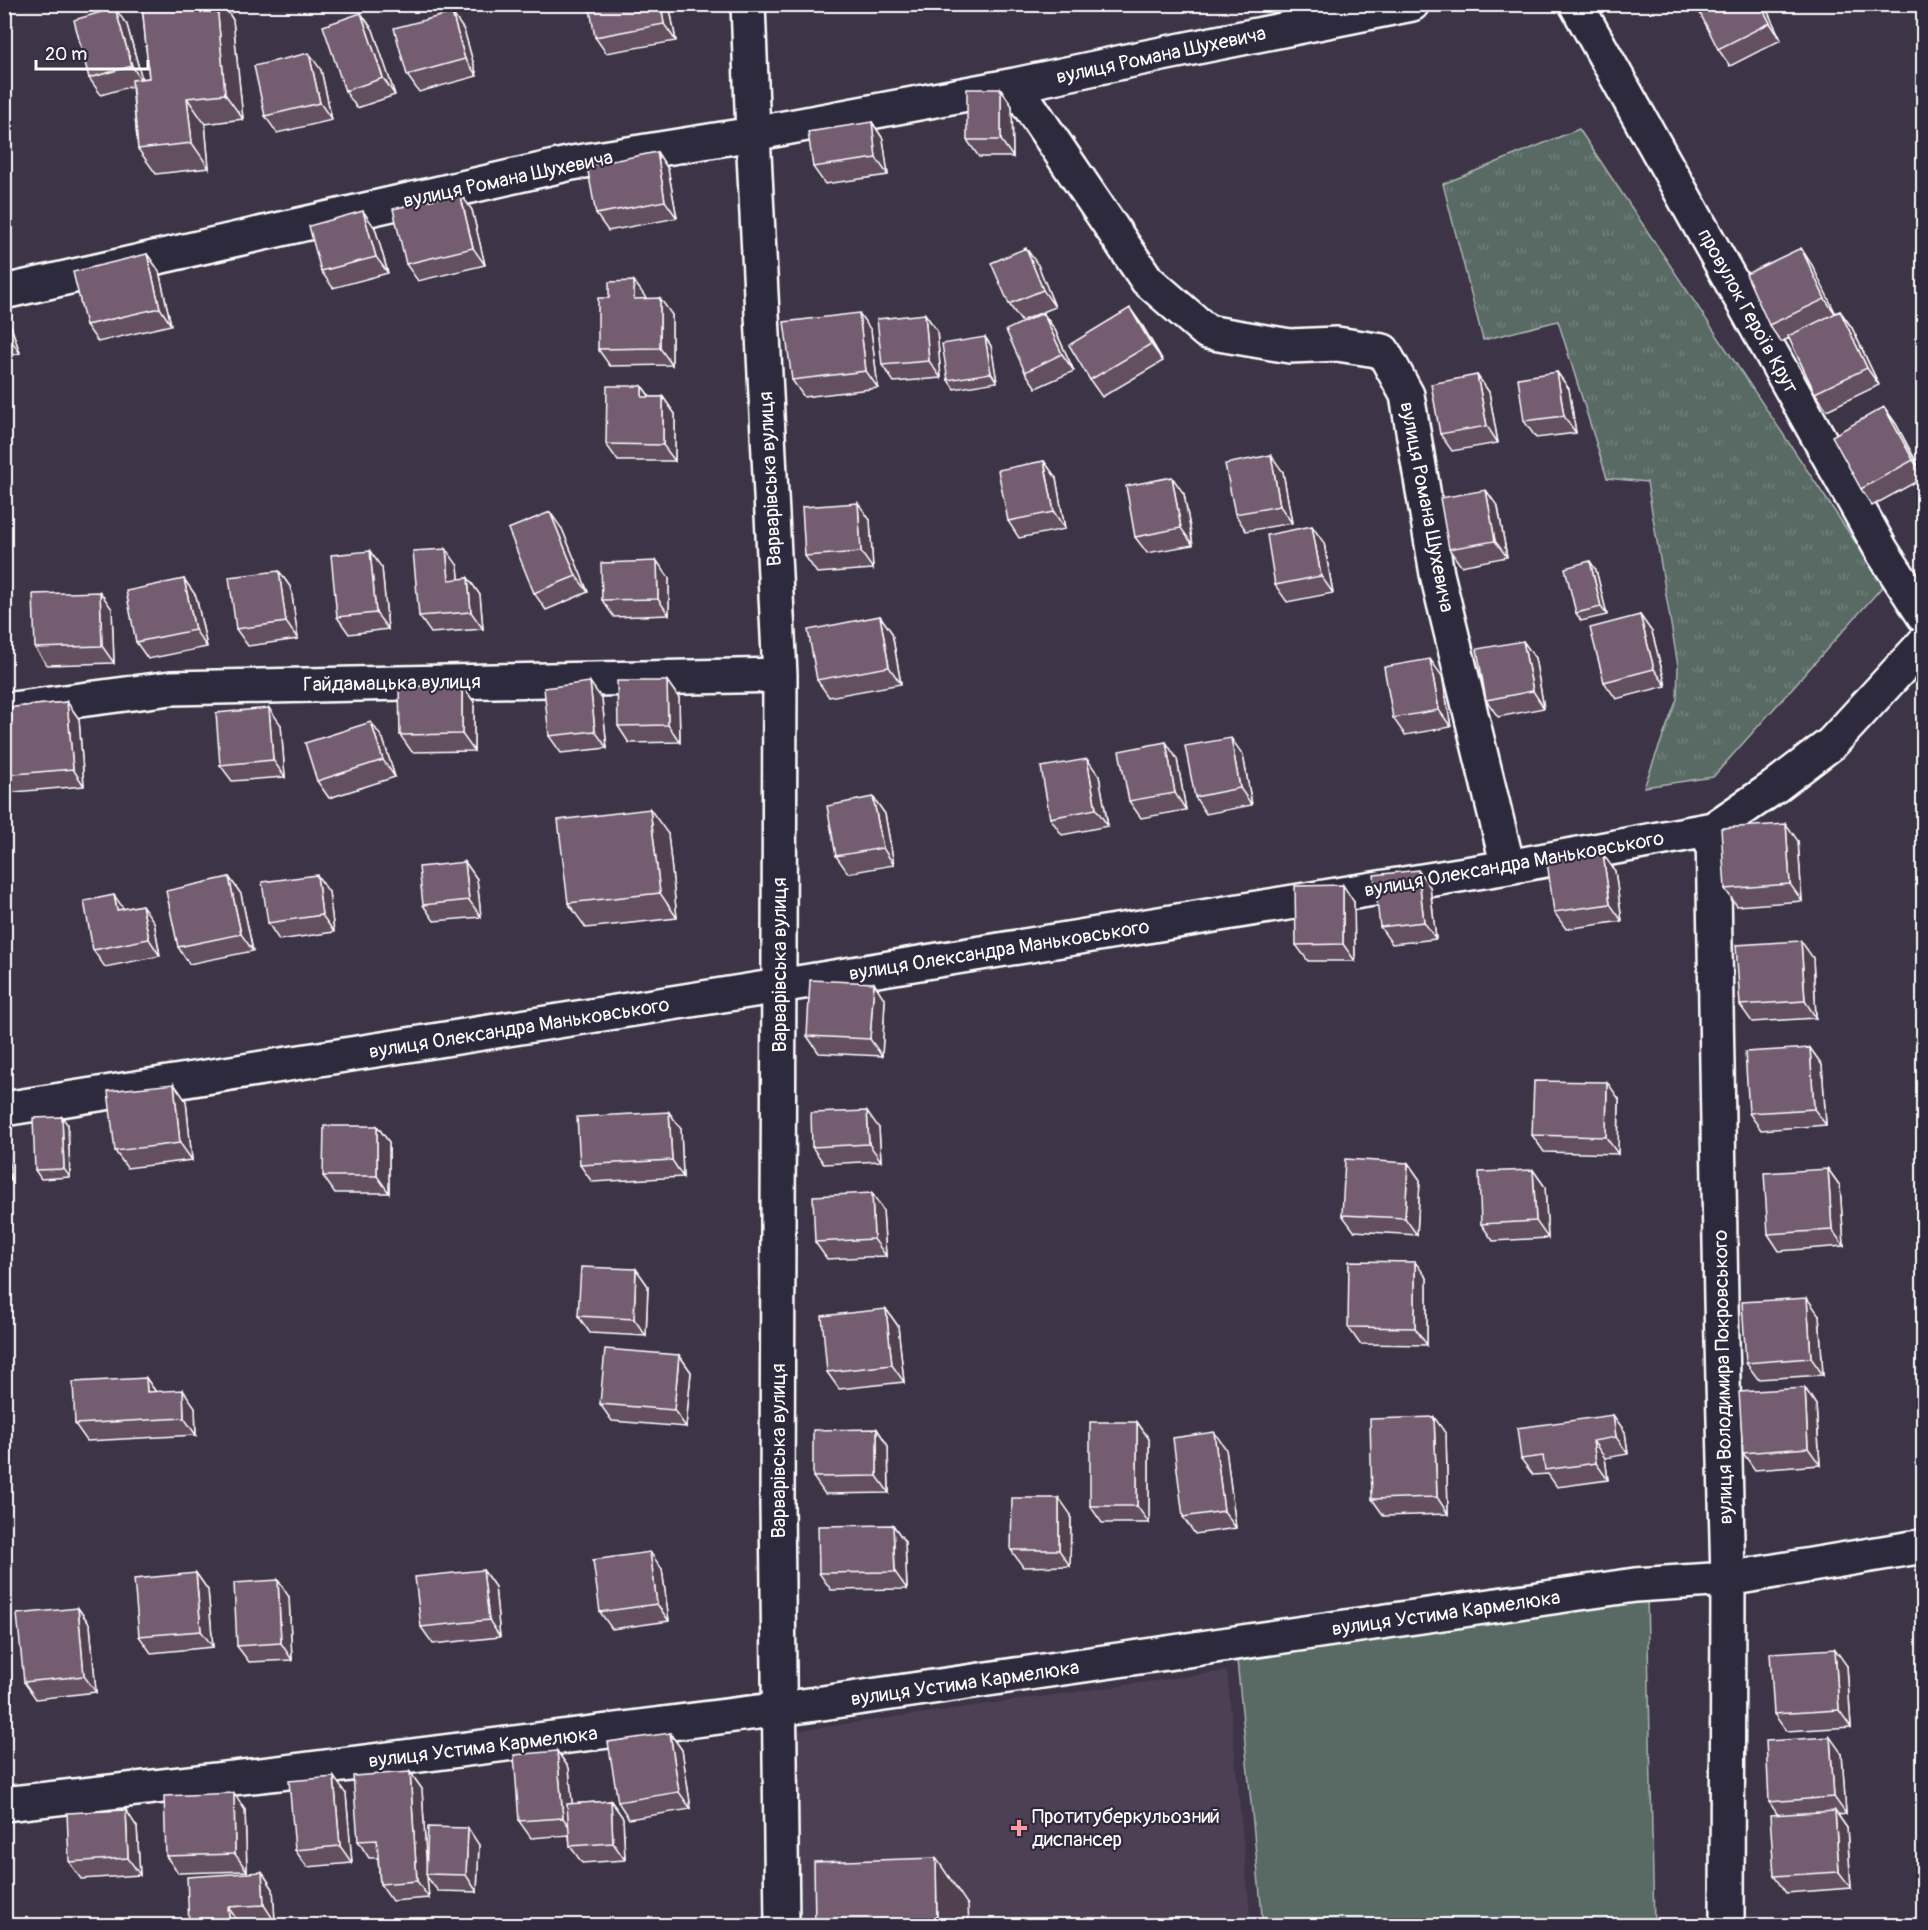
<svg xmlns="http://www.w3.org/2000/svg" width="1928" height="1930" font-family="Pangolin,sans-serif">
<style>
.built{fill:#4e4054}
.grass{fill:url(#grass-tufts);stroke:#acb5b2;stroke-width:1.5}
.park{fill:#586b64;stroke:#acb5b2;stroke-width:1.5}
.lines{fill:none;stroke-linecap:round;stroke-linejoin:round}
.minor-casing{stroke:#fff;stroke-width:38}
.minor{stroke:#2f2a3d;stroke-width:33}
.wall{fill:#645061;stroke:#fff;stroke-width:1.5}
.shaded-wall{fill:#51414f;stroke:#fff;stroke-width:1.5}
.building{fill:#745d71;stroke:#fff;stroke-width:1.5}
.poi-dot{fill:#ff9aa2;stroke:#2f2a3d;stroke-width:2}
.labels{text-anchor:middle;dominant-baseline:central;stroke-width:4.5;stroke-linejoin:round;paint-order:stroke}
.street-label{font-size:20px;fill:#fff;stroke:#2f2a3d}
.poi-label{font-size:20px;fill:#fff;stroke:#2f2a3d;text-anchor:start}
</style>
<defs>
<pattern id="grass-tufts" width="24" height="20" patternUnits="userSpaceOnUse" patternTransform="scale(1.5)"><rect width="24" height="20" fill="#586b64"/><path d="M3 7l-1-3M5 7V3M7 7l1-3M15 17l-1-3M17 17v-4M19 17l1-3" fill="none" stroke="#71817b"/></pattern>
</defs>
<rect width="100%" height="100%" fill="#3d3447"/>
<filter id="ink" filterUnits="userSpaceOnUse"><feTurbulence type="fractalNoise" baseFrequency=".0167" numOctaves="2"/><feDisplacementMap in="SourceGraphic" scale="12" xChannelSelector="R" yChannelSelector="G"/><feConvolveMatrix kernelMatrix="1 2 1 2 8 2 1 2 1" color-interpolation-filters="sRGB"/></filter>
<g filter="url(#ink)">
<path class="built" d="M1227,1671l24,254h-452l-4,-194z"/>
<path class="grass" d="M1579,129l305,456 -171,192 -69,10 33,-88 1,-33 -31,-184 -40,-4 -49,-157 -75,19 -40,-156z"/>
<path class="park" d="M1647,1596l7,329h-391l-27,-275z"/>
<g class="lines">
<g class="minor-casing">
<path id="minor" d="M748,4l5,130 27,541 -3,829 5,422
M1576,4l306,547 42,65
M1015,85l132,195 60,52 83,14 47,-2 46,7 24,44 30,179 71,293
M4,292l568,-129 181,-29 262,-49 122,-26 275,-55
M4,710l167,-22 609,-13
M1713,829l8,472 7,278 -1,347
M4,1109l775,-123 729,-119 205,-38 60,-41 59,-45 92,-100
M4,1804l283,-32 494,-63 854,-124 93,-6 196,-33"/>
</g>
<use href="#minor" class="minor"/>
</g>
<path class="wall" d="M142,4h81l10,16 10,99 -38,5 4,44 -53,6 -18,-25 -6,-63 -31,9 -12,-17 38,-53 15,54 7,-1z
M669,4l7,37 -70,12 -11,-16z
M1764,4l17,36 -51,26 -12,-17z
M452,13l12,17 13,46 -58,16 -12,-17z
M373,30l22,65 -38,13 -12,-17z
M321,70l11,50 -55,13 -12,-17z
M1001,89l11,17 1,51h-34l-12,-17z
M872,122l11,17 5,36 -63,9 -12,-17z
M657,152l11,17 9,49 -69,13 -12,-17z
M460,193l12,17 13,55 -67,16 -12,-17z
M375,228l13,45 -55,15 -12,-17z
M147,254l12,17 12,54 -73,17 -12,-17z
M1038,265l17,42 -34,14 -12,-17z
M1812,265l23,48 5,-2 12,17 27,57 -52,25 -12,-17 -26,-55 -8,4 -12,-17z
M646,298l26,17v50l-62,1 -12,-17z
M4,306l16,47 -16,5z
M1043,313l12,17 19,41 -38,17 -11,-16z
M925,314l12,17 4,47 -47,4 -12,-17z
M1142,325l21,36 -61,36 -12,-17z
M871,330l7,58 -74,9 -12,-17z
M985,337l6,9 6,36 -43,7 -6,-9z
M1557,372l12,17 7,44 -40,5 -12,-17z
M1477,375l12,17 9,51 -46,8 -12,-17z
M642,386l8,11h13l12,17v47h-57l-12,-17z
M1884,407l12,17 27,50v4l-51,28 -11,-17z
M1044,461l12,17 9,51 -46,9 -11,-17z
M1283,472l9,51 -46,8 -11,-17z
M1184,494l9,51 -46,8 -12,-16z
M1498,507l9,50 -46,9 -12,-17z
M870,520l3,49 -56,4 -12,-17z
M562,529l26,63 -42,18 -12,-17z
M1324,543l9,50 -46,9 -12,-17z
M458,566l1,13 9,-1 12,17 3,34 -52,4 -12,-17z
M382,568l6,61 -39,5 -12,-17z
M1596,570l11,45 -26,6 -5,-8z
M279,571l12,17 7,51 -50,7 -12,-17z
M669,578v37l-55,2 -12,-17z
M184,579l12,17 11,51 -59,12 -12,-17z
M112,609l2,54 -67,2 -12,-17z
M1640,615l12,17 14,54 -50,13 -12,-17z
M880,616l12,17 9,51 -72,13 -12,-17z
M1523,641l12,17 9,50 -46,9 -12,-17z
M1442,676l9,51 -46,8 -12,-17z
M667,681l12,17 1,44 -51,1 -11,-17z
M462,685l12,17v49l-62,1 -12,-17z
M602,699l5,49 -46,5 -12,-17z
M67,702l12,17 5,67 -70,6 -10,-14v-70z
M281,725l4,52 -53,4 -12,-16z
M383,739l12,38 -66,21 -12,-17z
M1243,755l9,50 -46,9 -11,-17z
M1177,759l9,51 -45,8 -12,-17z
M1099,776l9,50 -46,9 -12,-17z
M873,797l12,17 9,51 -46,8 -12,-17z
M668,834l9,84 -91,10 -18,-25z
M1798,841l4,60 -65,5 -12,-17z
M465,862l12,17 4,38 -47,4 -11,-16z
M1615,871l7,50 -56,8 -12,-17z
M229,877l12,17 12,57 -64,13 -11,-17z
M1430,887l6,52 -44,5 -12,-17z
M329,892l5,40 -55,8 -11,-17z
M1354,902l1,59h-47l-12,-16z
M124,909l30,13 6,34 -55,11 -12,-17z
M1813,958l3,60 -64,4 -12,-17z
M885,1000l-3,56 -63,-3 -12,-17z
M1810,1048l12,17 4,60 -65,5 -12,-17z
M174,1084l12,17 6,59 -65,8 -12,-17z
M1619,1099l-1,55 -74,-2 -12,-17z
M68,1125l2,52 -29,2 -6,-9z
M377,1126l12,16v51h-54l-12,-17z
M879,1128l2,33 -57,3 -12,-17z
M681,1129l2,48 -91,5 -12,-17z
M4,1132l3,3 4,45 -7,1z
M1408,1163l12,17 -3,55 -63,-4 -12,-16z
M1828,1169l12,17 4,60 -65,5 -11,-17z
M1533,1170l12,17 3,51 -55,3 -12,-17z
M883,1210l3,46 -59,3 -12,-17z
M636,1269l12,17 -2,50 -56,-3 -12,-17z
M1427,1278v67l-67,-1 -12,-17z
M886,1309l12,17 6,56 -65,7 -12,-17z
M1819,1315l4,60 -65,4 -12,-16z
M679,1355l12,17 -5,55 -74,-6 -12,-17z
M146,1378l10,14 39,15 1,28 -109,6 -12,-17z
M1805,1388l11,17 4,60 -65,5 -12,-17z
M1613,1415l12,17 3,22 -23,4 3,22 -51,7 -9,-13 -15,1 -12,-16z
M1137,1422l12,17v84h-47l-12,-17z
M877,1429l11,17 1,47 -64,1 -12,-17z
M1446,1434l2,80 -64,2 -12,-17z
M1226,1449l10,79 -41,6 -12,-17z
M1071,1515l-1,51 -47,1 -12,-17z
M893,1525l12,17 2,47 -76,1 -12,-17z
M662,1569l7,52 -57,8 -12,-17z
M483,1570l12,17 5,50 -67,7 -12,-17z
M196,1573l12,17 5,57 -62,6 -12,-17z
M289,1597l3,63 -43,2 -12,-16z
M78,1608l12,17 6,67 -60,7 -12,-17z
M1847,1666l4,61 -65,4 -12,-17z
M670,1733l12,17 9,59 -62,10 -11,-17z
M557,1751l12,17 3,36 39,-3 12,17 2,42 -43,3 -12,-17 -1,-11 -38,3 -12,-17z
M1842,1754l4,60 -8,1 9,13 4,60 -65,5 -12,-17 4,-61 -9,-13z
M410,1772l12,17 4,69 53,-13 -2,47 -39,-1 -11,-14 2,21 -37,3 -12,-17 -2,-26h-9l-11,-17z
M234,1793l11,17 2,61 -69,2 -12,-17z
M346,1794l6,69 -45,4 -12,-17z
M137,1827l3,48 -59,4 -12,-17z
M262,1872l11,17 2,33 -35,2v2h-51z"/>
<path class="shaded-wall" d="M217,4h6l10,16 10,99 -18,-25z
M661,4h8l7,37 -12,-17z
M1760,4h4l17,36 -11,-17z
M115,8l12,17 16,58 -11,-17z
M361,13l12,17 22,65 -12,-17z
M452,13l12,17 13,46 -12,-17z
M309,53l12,17 11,50 -12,-17z
M1001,89l11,17 1,51 -12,-17z
M187,98l18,26 4,44 -17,-25z
M872,122l11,17 5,36 -12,-17z
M657,152l11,17 9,49 -12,-17z
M460,193l12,17 13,55 -12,-17z
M363,211l12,17 13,45 -12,-16z
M1026,248l12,17 17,42 -12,-17z
M1801,248l11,17 25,51 -12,-17z
M147,254l12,17 12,54 -11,-17z
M634,281l12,17v18l-12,-17z
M660,298l12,17v50l-12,-17z
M4,306l16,47 -12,-17 -4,-11z
M1130,308l12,17 21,36 -12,-17z
M1840,311l12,17 27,57 -12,-17z
M859,313l12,17 7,58 -12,-17z
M1043,313l12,17 19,41 -12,-17z
M925,314l12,17 4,47 -12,-17z
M985,337l6,9 6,36 -6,-9z
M1557,372l12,17 7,44 -12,-17z
M1477,375l12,17 9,51 -11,-17z
M642,386l12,17 -12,-6z
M663,397l12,17v47l-12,-16z
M1884,407l12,17 27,51 -10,-15z
M1271,455l12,17 9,51 -12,-17z
M1044,461l12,17 9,51 -11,-17z
M1172,477l12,17 9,51 -12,-17z
M1486,490l12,17 9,50 -12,-16z
M858,503l12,17 3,49 -12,-17z
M550,512l12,17 26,63 -12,-16z
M1312,526l12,17 9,50 -12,-17z
M446,549l12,17 3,31 -12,-17z
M370,551l12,17 6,61 -12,-16z
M657,561l12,17v37l-11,-16z
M1590,561l6,9 11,45 -6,-8z
M279,571l12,17 7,51 -12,-17z
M468,578l12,17 3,34 -12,-17z
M184,579l12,17 11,51 -12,-17z
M100,592l12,17 2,54 -12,-17z
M1640,615l12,17 14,54 -12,-17z
M880,616l12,17 9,51 -12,-17z
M1523,641l12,17 9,50 -11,-17z
M1430,659l12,17 9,51 -12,-17z
M667,681l12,17 1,44 -12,-17z
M590,682l12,17 5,49 -12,-17z
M462,685l12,17v49l-12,-17z
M67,702l12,17 5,67 -11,-17z
M269,708l12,17 4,52 -12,-17z
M371,722l12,17 12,38 -12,-17z
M1231,738l12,17 9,50 -12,-17z
M1166,742l11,17 9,51 -11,-17z
M1087,759l12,17 9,50 -12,-17z
M873,797l12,17 9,51 -11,-17z
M650,809l18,25 9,84 -17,-25z
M1786,824l12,17 4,60 -12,-17z
M1603,854l12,17 7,50 -12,-17z
M465,862l12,17 4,38 -12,-17z
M1418,870l12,17 6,52 -12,-17z
M317,875l12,17 5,40 -12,-17z
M229,877l12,17 12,57 -12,-17z
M1343,885l11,17 1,59 -12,-17z
M114,895l12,17 -9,-2z
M142,905l12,17 6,34 -11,-17z
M1801,941l12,17 3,60 -11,-17z
M874,983l11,17 -3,56 -12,-17z
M1810,1048l12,17 4,60 -12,-16z
M1607,1082l12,17 -1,55 -12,-17z
M174,1084l12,17 6,59 -12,-17z
M867,1111l12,17 2,33 -12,-17z
M669,1112l12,17 2,48 -11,-17z
M62,1117l6,8 2,52 -6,-8z
M377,1126l12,16v51l-12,-17z
M4,1132l3,3 4,45 -7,-10z
M1408,1163l12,17 -3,55 -12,-17z
M1828,1169l12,17 4,60 -12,-16z
M1533,1170l12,17 3,51 -12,-17z
M872,1193l11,17 3,46 -12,-17z
M1415,1262l12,16v67l-12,-17z
M636,1269l12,17 -2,50 -12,-17z
M1807,1298l12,17 4,60 -12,-17z
M886,1309l12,17 6,56 -12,-17z
M679,1355l12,17 -5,55 -12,-17z
M146,1378l12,17 -11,-3z
M1805,1388l11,17 4,60 -12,-17z
M183,1390l12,17 1,28 -12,-17z
M1613,1415l12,17 3,22 -12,-17z
M1434,1417l12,17 2,80 -11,-17z
M1137,1422l12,17v84l-12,-17z
M877,1429l11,17 1,47 -12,-17z
M1214,1432l12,17 10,79 -12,-17z
M1593,1441l12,17 3,22 -12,-17z
M1059,1498l12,17 -1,51 -11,-16z
M893,1525l12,17 2,47 -12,-17z
M650,1552l12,17 7,52 -12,-17z
M483,1570l12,17 5,50 -11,-17z
M196,1573l12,17 5,57 -12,-16z
M278,1580l11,17 3,63 -11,-17z
M78,1608l12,17 6,67 -12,-16z
M1835,1649l12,17 4,61 -12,-17z
M670,1733l12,17 9,59 -12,-17z
M1830,1737l12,17 4,60 -12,-17z
M557,1751l12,17 6,67 -12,-17z
M410,1772l12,17 5,85h-1l1,3 2,21 -12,-17z
M334,1777l12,17 6,69 -12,-17z
M234,1793l11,17 2,61 -12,-17z
M611,1801l12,17 2,42 -12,-17z
M126,1810l11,17 3,48 -12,-17z
M1835,1811l12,17 4,60 -12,-16z
M468,1828l11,17 -2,47 -11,-17z
M936,1858l32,47 1,21 -32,-1z
M262,1872l11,17 2,33 -11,-17z
M228,1907l12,17v2h-10z"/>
<path class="building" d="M142,4h75l8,90 -38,4 5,45 -54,6 -6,-69 17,-2z
M589,4h72l3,20 -69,13z
M1703,4h57l10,19 -52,26 -21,-42z
M115,8l17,58 -43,12 -15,-58z
M361,13l22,65 -38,13 -22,-65z
M452,13l13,46 -58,16 -13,-47z
M309,53l11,50 -55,13 -11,-50z
M967,89h34v51h-34z
M872,122l4,36 -63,9 -5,-35z
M657,152l8,49 -69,13 -9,-48z
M460,193l13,55 -67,16 -13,-55z
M363,211l13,46 -55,14 -12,-45z
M1026,248l17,42 -34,14 -18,-41z
M1801,248l24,51 -56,26 -23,-51z
M147,254l13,54 -74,17 -13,-53z
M634,281v18l26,-1v50l-62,1v-51h11v-16z
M1130,308l21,36 -61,36 -21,-35z
M1840,311l27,57 -52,25 -27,-57z
M859,313l7,58 -74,9 -8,-58z
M1043,313l19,41 -37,18 -19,-42z
M925,314l4,47 -47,4 -5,-46z
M4,325l4,11 -4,1z
M985,337l6,36 -43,7 -6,-36z
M1557,372l7,44 -40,5 -6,-43z
M1477,375l10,51 -47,8 -9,-50z
M607,386h35v11h21v48l-57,-1z
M1884,407l29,53 -52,29 -29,-53z
M1271,455l9,51 -45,8 -10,-50z
M1044,461l10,51 -46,9 -10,-51z
M1172,477l9,51 -46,9 -9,-51z
M1486,490l9,51 -46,8 -9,-51z
M858,503l3,49 -56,4 -3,-49z
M550,512l26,64 -42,17 -26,-64z
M1312,526l9,50 -46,9 -8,-50z
M446,549l3,31 19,-2 3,34 -52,4 -6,-65z
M370,551l6,62 -39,4 -6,-62z
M657,561l1,38 -56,1 -1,-37z
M1590,561l11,46 -25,6 -11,-45z
M279,571l7,51 -50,7 -7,-52z
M184,579l11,51 -59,12 -10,-51z
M100,592l2,54 -67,2 -2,-54z
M1640,615l14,54 -50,13 -14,-54z
M880,616l9,51 -72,13 -9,-50z
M1523,641l10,50 -47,9 -9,-51z
M1430,659l9,51 -46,8 -9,-51z
M617,681h50l1,44 -50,1z
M590,682l5,49 -46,5 -5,-48z
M462,685v49l-62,1 -1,-48z
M67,702l6,67 -69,6v-67z
M269,708l4,52 -53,5 -4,-52z
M371,722l12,38 -66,21 -12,-38z
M1231,738l9,50 -45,9 -10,-51z
M1166,742l9,51 -46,8 -10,-50z
M1087,759l9,50 -46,9 -9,-51z
M873,797l10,51 -47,8 -9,-50z
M650,809l10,84 -92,10 -10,-83z
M1786,824l4,60 -65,5 -4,-61z
M1603,854l7,50 -56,8 -7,-50z
M465,862l4,38 -46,5 -4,-38z
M1418,870l6,52 -44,5 -6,-52z
M317,875l5,40 -54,8 -6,-41z
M229,877l12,57 -63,13 -12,-56z
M1343,885v59l-47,1 -1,-59z
M114,895l3,15 25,-5 7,34 -56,11 -9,-49z
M1801,941l4,60 -65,4 -4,-60z
M810,980l64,3 -4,56 -63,-3z
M1810,1048l4,61 -65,4 -4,-61z
M1534,1081l73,1 -1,55 -74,-2z
M174,1084l6,59 -65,8 -7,-60z
M867,1111l2,33 -57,3 -1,-34z
M669,1112l3,48 -92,5 -3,-48z
M62,1117l2,52 -29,1 -2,-52z
M324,1126h53v50h-54z
M1345,1159l63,4 -3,55 -63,-3z
M1828,1169l4,61 -64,4 -4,-61z
M1533,1170l3,51 -55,3 -2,-52z
M872,1193l2,46 -59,3 -2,-46z
M1349,1261l66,1v66l-67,-1z
M581,1267l55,2 -2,50 -56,-3z
M1807,1298l4,60 -65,5 -4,-61z
M886,1309l6,56 -65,7 -5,-56z
M605,1349l74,6 -5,55 -74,-6z
M146,1378l1,14 36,-2 1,28 -109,6 -2,-42z
M1805,1388l3,60 -65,5 -4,-61z
M1613,1415l3,22 -23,4 3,22 -51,7 -2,-14 -22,3 -4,-31z
M1434,1417l3,80 -65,2 -2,-80z
M1090,1422h47v84h-47z
M877,1429v47l-64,1v-47z
M1214,1432l10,79 -41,6 -10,-79z
M1012,1498h47v52h-48z
M893,1525l2,47 -76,1 -1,-47z
M650,1552l7,52 -57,8 -7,-52z
M483,1570l6,50 -68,7 -6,-50z
M196,1573l5,58 -62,5 -5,-57z
M278,1580l3,63 -44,3 -3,-63z
M78,1608l6,68 -60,6 -7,-68z
M1835,1649l4,61 -65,4 -4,-61z
M670,1733l9,59 -61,10 -10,-60z
M1830,1737l4,60 -65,5 -3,-61z
M557,1751l6,67 -44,3 -5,-66z
M410,1772l7,109 -37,3 -3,-44 -19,1 -5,-65z
M334,1777l6,69 -45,4 -6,-69z
M234,1793l1,61 -69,2 -2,-60z
M611,1801l2,42 -43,3 -3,-42z
M126,1810l2,48 -59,4 -2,-49z
M1835,1811l4,61 -65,4 -4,-61z
M428,1827l40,1 -2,47 -40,-1z
M936,1858l1,67 -122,1 -1,-64z
M262,1872l2,33 -36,2 2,19h-41l-2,-49z"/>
</g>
<path class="poi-dot" d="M1016 1819h6v6h6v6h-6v6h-6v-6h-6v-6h6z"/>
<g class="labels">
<g class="street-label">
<text transform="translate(1161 55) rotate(-12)">вулиця Романа Шухевича</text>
<text transform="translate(508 179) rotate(-12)">вулиця Романа Шухевича</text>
<text transform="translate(1748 311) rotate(61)">провулок Героїв Крут</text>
<text transform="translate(770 479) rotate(-93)">Варварівська вулиця</text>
<text transform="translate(1427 507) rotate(79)">вулиця Романа Шухевича</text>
<text transform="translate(392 683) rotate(-1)">Гайдамацька вулиця</text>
<text transform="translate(1514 864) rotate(-10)">вулиця Олександра Маньковського</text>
<text transform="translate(999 950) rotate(-9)">вулиця Олександра Маньковського</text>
<text transform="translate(779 965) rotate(-90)">Варварівська вулиця</text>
<text transform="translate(519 1028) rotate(-9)">вулиця Олександра Маньковського</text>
<text transform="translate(1723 1377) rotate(-91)">вулиця Володимира Покровського</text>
<text transform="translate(778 1451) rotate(-90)">Варварівська вулиця</text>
<text transform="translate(1446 1613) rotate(-8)">вулиця Устима Кармелюка</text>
<text transform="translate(965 1683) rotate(-8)">вулиця Устима Кармелюка</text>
<text transform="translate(483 1747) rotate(-7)">вулиця Устима Кармелюка</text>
</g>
<g class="poi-label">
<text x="1032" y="1816">Протитуберкульозний<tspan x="1032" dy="23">диспансер</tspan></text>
</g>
</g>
<rect width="1928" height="1930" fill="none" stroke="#2f2a3d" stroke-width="24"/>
<rect x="12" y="12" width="1904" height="1906" fill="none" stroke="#fff" stroke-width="2" filter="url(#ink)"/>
<path d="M36 60v9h112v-9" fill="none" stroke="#ffffff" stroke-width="3"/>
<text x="45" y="60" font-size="18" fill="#ffffff" stroke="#2f2a3d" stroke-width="4.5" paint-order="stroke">20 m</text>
</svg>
